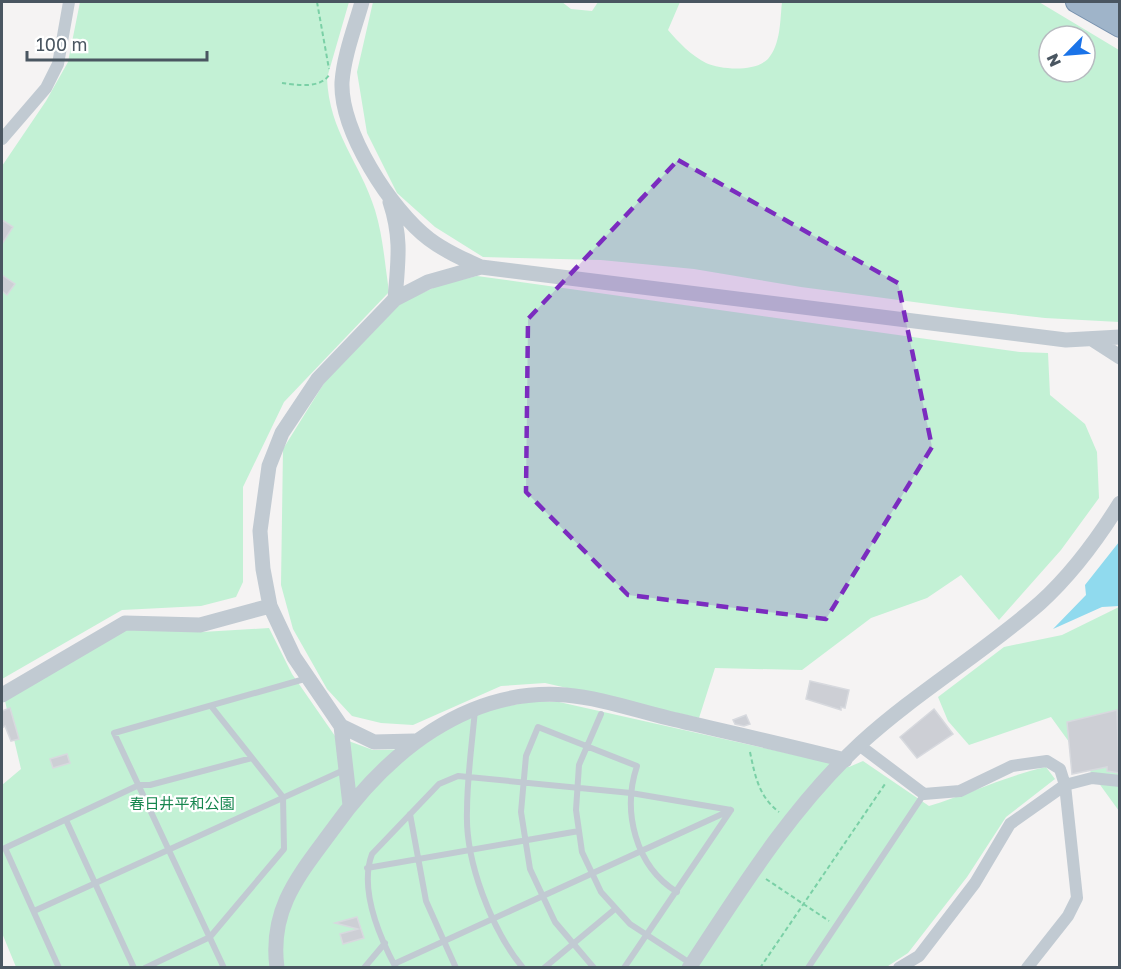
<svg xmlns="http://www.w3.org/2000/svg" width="1121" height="969" font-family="'Golos Text','Noto Sans JP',sans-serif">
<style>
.green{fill:#c3f1d5;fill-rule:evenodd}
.water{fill:#90daee}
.building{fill:#cdcfd5;stroke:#d7d9de;stroke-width:1.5}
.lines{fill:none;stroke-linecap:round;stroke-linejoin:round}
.trunk-casing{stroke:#7690ad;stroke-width:22}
.path{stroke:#7ad0a6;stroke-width:2;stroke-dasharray:4.5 3;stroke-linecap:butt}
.service{stroke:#c1cad2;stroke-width:6}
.minor{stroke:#c1cad2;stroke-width:12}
.tertiary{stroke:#c1cad2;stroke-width:15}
.trunk{stroke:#9fb4c9;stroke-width:20}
.marked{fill:#7b2cbf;fill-opacity:0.2;stroke:#7b2cbf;stroke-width:4.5;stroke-dasharray:12 8;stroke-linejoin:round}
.labels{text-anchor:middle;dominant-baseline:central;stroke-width:4.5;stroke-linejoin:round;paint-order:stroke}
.park-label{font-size:15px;fill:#17864f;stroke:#fff}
</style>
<rect width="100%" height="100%" fill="#f5f3f3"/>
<path class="green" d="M80,2h269l-22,76c2,54 33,84 48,132 8,26 10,55 14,82l-105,110 -41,85v95l-7,15 -35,9 -79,4 -120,69v-513l44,-65 22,-39z
M373,2h189l9,7 21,2 6,-9h82l-12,28c10,12 24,26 38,33 16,7 49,9 62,-4 13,-15 12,-39 14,-57h257l80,48v272l-74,-4 -86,-10 -158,-21 -107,-18 -93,-9 -118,-3 -48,-30 -38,-34 -30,-60 -10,-61zM1049,36h36v36h-36z
M477,276l543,76 28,1 2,42 35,29 12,28 2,46 -38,52 -62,70 -38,-45 -34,23 -56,20 -69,52 -87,-2 -16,50 -154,-35 -44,3 -88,39 -32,-2 -29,-7 -25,-27 -34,-60 -12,-44 2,-136 43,-69 76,-78 38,-17z
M1119,607v204l-68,-94 -82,28 -21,-24 -10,-24 66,-50 58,-12z
M269,628l23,46 43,62 38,14 45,-1 28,-20 36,-18 52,-10 25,1 290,65 14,-6 66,45c40,-12 77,-30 117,-39l9,12 -49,38 -39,60 -59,76 -23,15 -869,-1 -14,-34v-148l19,-16 -16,-68 121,-72 76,3z"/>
<path class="water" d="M1119,542v64l-17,1 -49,22 33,-34 -1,-10z"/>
<path class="building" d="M2,220l11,7 -11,17z
M2,275l13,9 -8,11 -5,-4z
M810,681l39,9 -4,18 -4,-1v3l-35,-11z
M10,708l9,31 -8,2 -6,-15 -3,2v-17z
M934,709l19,25 -36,24 -17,-21z
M1117,710l2,63 -12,-2v-4l-35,7 -5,-52z
M746,715l4,9 -6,2 -9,-2 -2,-4z
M67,754l3,9 -17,5 -3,-9z
M357,917l7,21 -21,6 -3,-10 18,-5 -23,-6z"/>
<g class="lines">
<g class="trunk-casing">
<path id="trunk" d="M1076,2l44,25
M1103,2l17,8"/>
</g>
<path class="path" d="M317,2l12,67
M282,83c14,2 38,6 47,-8
M750,752c5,24 9,45 29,60
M766,879l63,42
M760,968l125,-184"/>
<path class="service" d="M475,710c-3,34 -8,68 -8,101 -2,50 24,118 56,157
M601,714l-22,51 -3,45 6,42 19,40 29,32 60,39
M410,814l16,87 30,67
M66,820l68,148
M367,868l212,-37
M34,911l310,-141
M394,964l337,-154
M59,968l-54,-120 134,-63h11l102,-27
M145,968l65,-31 74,-88 -1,-52 -72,-91
M224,968l-110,-235 194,-55
M364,968l21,-25
M396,968c-17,-32 -37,-79 -24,-114l67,-70 19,-8 173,17 100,17
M544,968l71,-59
M594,968l-39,-46 -25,-53 -9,-57 5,-56 12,-29 99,39c-15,45 -2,100 40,126
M624,968l107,-158
M808,968l116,-174"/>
<path class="minor" d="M2,139l44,-51 12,-24 11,-62
M859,745l65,49 36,-3 52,-25 35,-5 13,8 5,16 -55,39 -35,59 -56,73 -20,12
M1027,968l41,-52 9,-18 -12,-113 27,-7 28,3"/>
<path class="tertiary" d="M362,2c-7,25 -18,53 -20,80 -2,49 49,128 87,157 16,12 34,20 52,28
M390,202c12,36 8,60 5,97
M1092,339l28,18
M2,695l123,-72 75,2 70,-19
M341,726l33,16 40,-1
M350,805l-9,-79 -47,-69 -24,-51 -7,-37 -3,-38 9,-65 13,-33 36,-54 77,-80 33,-17 53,-15 585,73 54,-3
M277,968c-8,-60 23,-94 56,-139 54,-76 134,-142 233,-134 34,3 69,15 102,23 59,14 118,27 177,42
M689,968c52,-79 102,-160 172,-225 56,-51 122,-90 179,-140 32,-29 57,-63 80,-100"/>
<use href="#trunk" class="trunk"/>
</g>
<path class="marked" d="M678,160l220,123 34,164 -106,172 -198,-24 -102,-103 2,-173z"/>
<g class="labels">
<g class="park-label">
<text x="182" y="803">春日井平和公園</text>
</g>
</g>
<rect width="1121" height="969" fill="none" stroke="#4a5661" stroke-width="6"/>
<g transform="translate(1067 54) rotate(245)"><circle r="28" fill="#ffffff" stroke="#b7bbc0" stroke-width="1.5"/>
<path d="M0-4.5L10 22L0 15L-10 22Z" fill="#1a73e8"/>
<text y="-9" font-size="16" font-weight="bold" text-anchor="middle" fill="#4a5661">N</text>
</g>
<path d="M27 51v9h180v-9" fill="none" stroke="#4a5661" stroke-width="3"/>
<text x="36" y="51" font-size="18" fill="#4a5661" stroke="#ffffff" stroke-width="4.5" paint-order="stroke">100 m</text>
</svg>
